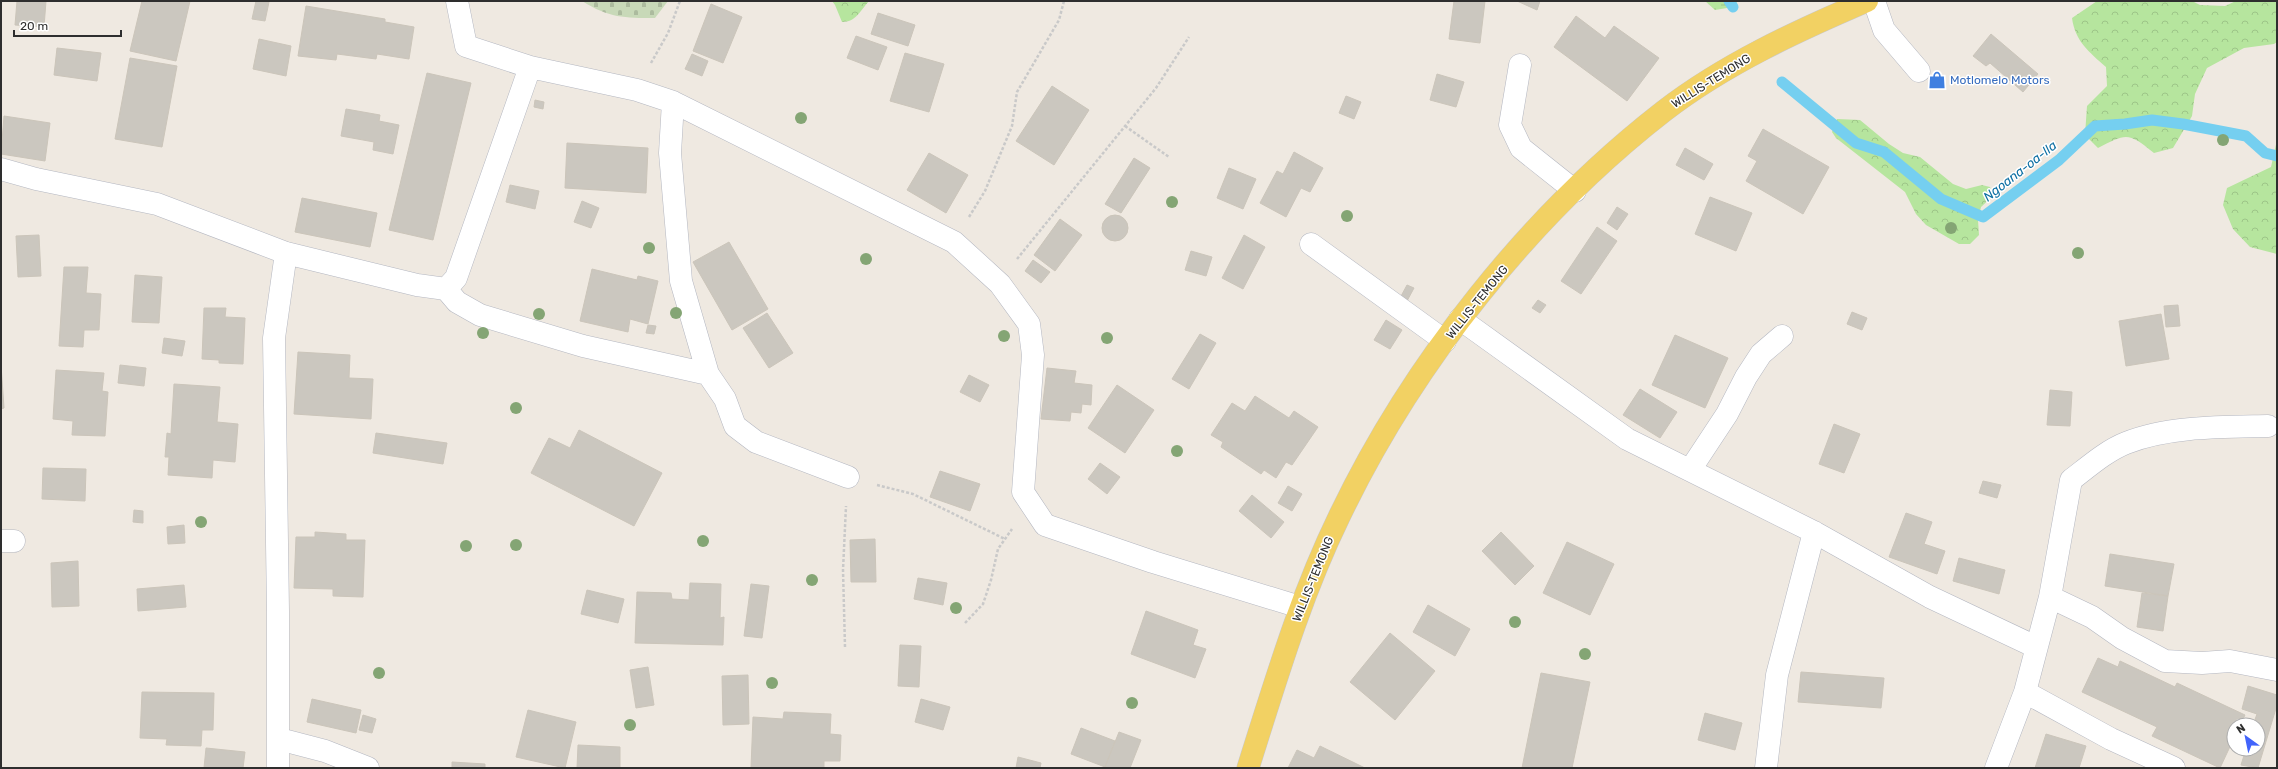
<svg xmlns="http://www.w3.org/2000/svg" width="2278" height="769" font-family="Rubik,sans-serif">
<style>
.forest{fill:url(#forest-crowns)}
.wetland{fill:url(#wetland-marsh)}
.cemetery{fill:url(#cemetery-stones)}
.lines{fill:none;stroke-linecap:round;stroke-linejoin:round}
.stream{stroke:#75cff0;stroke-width:11}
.building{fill:#cbc7bf;stroke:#cbc5ba}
.minor-casing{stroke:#b4b7c1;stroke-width:23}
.major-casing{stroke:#c9c9c9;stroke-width:23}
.path{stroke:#c9c9c9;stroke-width:2.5;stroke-dasharray:3 2;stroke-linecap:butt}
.minor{stroke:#fff;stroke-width:22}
.major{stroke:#f2d163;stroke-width:22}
.tree{fill:#84a574}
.labels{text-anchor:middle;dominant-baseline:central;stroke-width:3;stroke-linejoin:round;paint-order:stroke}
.shop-label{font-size:12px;fill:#366cbe;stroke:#fff;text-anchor:start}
.street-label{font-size:12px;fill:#2e2e2e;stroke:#fff}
.water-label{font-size:13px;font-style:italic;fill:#0d6fa3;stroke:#fff}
</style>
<defs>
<pattern id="forest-crowns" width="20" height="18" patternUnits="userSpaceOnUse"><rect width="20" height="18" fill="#b6e59e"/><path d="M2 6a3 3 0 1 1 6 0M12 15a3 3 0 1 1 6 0" fill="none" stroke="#9dc588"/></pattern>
<pattern id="wetland-marsh" width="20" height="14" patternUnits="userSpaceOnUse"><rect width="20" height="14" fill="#b6e59e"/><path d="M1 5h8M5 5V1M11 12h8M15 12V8" fill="none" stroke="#9dc588"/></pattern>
<pattern id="cemetery-stones" width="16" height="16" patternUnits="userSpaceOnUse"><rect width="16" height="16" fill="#c8d9b8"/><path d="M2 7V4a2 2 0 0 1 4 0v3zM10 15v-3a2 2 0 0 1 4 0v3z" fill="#acbb9e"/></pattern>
</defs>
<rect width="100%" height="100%" fill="#efe9e1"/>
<path class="forest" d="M832,1h37c-9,10 -13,21 -27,21l-7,-17z
M2097,1h95l8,4 25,1 11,-5h40l1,41 -3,2 -30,4 -37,20 -12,26 -3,22 -19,32 -19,5c-26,-21 -27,-20 -56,-5l-13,-13 2,-29 20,-20 -1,-19c-17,-15 -31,-26 -34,-49z
M1837,119l23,1 29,24 14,9 17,4 33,27 13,5 16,-4 8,2 4,8 -13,12 -3,13 1,15 -9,9h-11l-33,-19 -10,-11 -11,-22 -69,-54 -4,-6z
M2277,140v114l-27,-7 -17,-18 -10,-24 4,-17 44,-21z"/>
<path class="wetland" d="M1705,1h33l-5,6 -18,3z"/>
<path class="cemetery" d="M582,1h86l-13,17c-31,0 -46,0 -73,-17z"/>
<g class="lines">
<path class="stream" d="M1729,1l4,6
M1782,82l74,61 28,9 57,47 42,18 76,-57 36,-34 30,-2 27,-4 31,4 63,12 19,17 12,3"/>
</g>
<path class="building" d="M17,1h29l-2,26 -29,-2z
M142,1h48l-14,60 -46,-10z
M256,1l13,1 -4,19 -13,-2z
M1454,1h31l-5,42 -31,-4z
M1517,1h23l-3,9z
M711,4l31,13 -19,46 -30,-12z
M306,6l79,13v3l29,5 -5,32 -32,-5 -1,5 -39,-5 -1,6 -38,-4z
M878,13l37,12 -7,21 -37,-12z
M1576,16l29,22 9,-12 45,32 -32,43 -73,-54z
M1991,34l47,40 -15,18 -33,-29 -4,3 -13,-10z
M856,36l31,11 -9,23 -31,-12z
M259,39l32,7 -5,30 -33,-7z
M57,48l44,5 -4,28 -43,-6z
M905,53l39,11 -15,48 -39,-11z
M692,54l16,7 -6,15 -17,-7z
M130,58l47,8 -15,81 -47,-8z
M427,73l44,10 -38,157 -44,-10z
M1437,74l27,8 -8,25 -26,-7z
M1052,86l37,24 -35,55 -38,-24z
M1346,96l15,6 -7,17 -15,-6z
M535,100l9,2 -1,7 -9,-2z
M346,109l34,6 -1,6 20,4 -6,29 -20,-4 1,-8 -33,-6z
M4,116l46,7 -5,38 -44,-7z
M1763,129l66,38 -26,47 -57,-33 11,-20 -9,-5z
M567,143l81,5 -2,45 -81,-5z
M1685,148l28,16 -9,16 -28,-15z
M1294,152l29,16 -13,24 -9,-4 -15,29 -26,-14 17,-32 6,3z
M929,153l39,22 -22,38 -39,-23z
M1134,158l16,10 -29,45 -16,-9z
M1229,168l27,11 -13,30 -26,-11z
M510,185l29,6 -4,18 -29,-7z
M1710,197l42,16 -16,38 -41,-17z
M302,198l75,15 -7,34 -75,-15z
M582,201l17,7 -8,20 -17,-6z
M1617,207l11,7 -11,16 -10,-7z
M1102 228a13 13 0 1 1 26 0a13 13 0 1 1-26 0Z
M1060,219l22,16 -27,36 -21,-16z
M1597,227l20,14 -36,53 -20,-13z
M39,235l2,41 -23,1 -2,-41z
M1244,235l21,12 -22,42 -21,-11z
M729,242l39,67 -36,21 -39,-68z
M1191,251l21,6 -6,19 -21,-6z
M1033,260l17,12 -9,11 -16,-12z
M64,267h24l-2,26 15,1 -2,36h-15l-1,17 -24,-1z
M592,269l45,11 1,-4 20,5 -10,43 -18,-5 -2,13 -48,-11z
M135,275l27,2 -3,46 -27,-1z
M1407,285l7,3 -7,13 -7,-3z
M1538,300l8,5 -6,8 -8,-5z
M2178,305l2,21 -14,1 -2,-21z
M204,308h22l-1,9 20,1 -2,46 -24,-1v-3l-17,-1z
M1852,312l15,6 -5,12 -15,-6z
M767,313l26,40 -24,15 -26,-40z
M2161,314l8,45 -43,7 -7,-45z
M1386,320l16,10 -12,19 -16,-9z
M648,325l8,1 -2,8 -8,-1z
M1200,334l16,9 -27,46 -17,-10z
M1675,335l53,23 -23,50 -53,-23z
M164,338l21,3 -3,15 -20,-3z
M298,352l52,3 -1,23 24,1 -2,40 -77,-5z
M1,365l3,43 -3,1z
M120,365l26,3 -2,18 -26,-3z
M1047,368l29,3 -2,12 18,2 -1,20 -9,-1 -1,9 -10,-1 -1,9 -29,-2z
M56,370l48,3 -2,18 6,1 -3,44 -33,-1 1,-14 -20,-2z
M969,375l20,10 -9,17 -20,-10z
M174,384l46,3 -3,35 21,2 -3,38 -22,-2 -1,18 -44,-3 1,-18h-4l2,-24 4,1z
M1117,385l37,25 -29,43 -37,-25z
M1640,389l37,23 -17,26 -37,-23z
M2050,390l22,2 -2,34 -23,-1z
M1255,396l34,22 5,-7 24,16 -26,38 -6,-3 -10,16 -12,-8 -3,4 -40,-27 2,-5 -12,-7 21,-32 13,8z
M1834,424l26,10 -16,39 -25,-9z
M579,430l83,43 -28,53 -103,-53 18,-35 21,10z
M376,433l71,10 -4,21 -70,-11z
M1100,463l20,14 -13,17 -19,-15z
M43,468l43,1 -1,32 -43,-2z
M940,471l40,13 -10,27 -40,-14z
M1983,481l18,4 -4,13 -18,-5z
M1288,486l14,8 -10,17 -14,-8z
M1252,495l32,27 -13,16 -32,-27z
M134,510l9,1v12l-10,-1z
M1906,513l26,9 -8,22 21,7 -8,23 -48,-17z
M184,525l1,18 -17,1 -1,-17z
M315,532l31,2v6h19l-2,57 -30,-1v-7l-39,-1 2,-51h19z
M1501,532l33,34 -19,19 -33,-34z
M875,539l1,43h-25l-1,-42z
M1567,542l47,22 -24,51 -47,-22z
M2110,554l64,10 -6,32 -63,-10z
M1959,558l46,12 -6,24 -46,-13z
M78,561l1,45 -27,1 -1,-44z
M918,578l29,5 -4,22 -29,-6z
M690,583l31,1 -1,34 4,-1 -1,28 -88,-2 2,-51 34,1 1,6 17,1z
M751,584l18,2 -7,52 -18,-2z
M184,585l2,22 -48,4 -1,-22z
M587,590l37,9 -6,24 -37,-9z
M2142,593l26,3 -5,35 -26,-4z
M1428,605l42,24 -15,27 -42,-24z
M1146,611l52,19 -5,15 13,4 -11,29 -64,-24z
M1390,633l45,38 -40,49 -45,-38z
M900,645l21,1 -2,41 -21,-1z
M2098,658l20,9 2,-6 55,26 2,-4 68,32 -5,10h-6v13l-14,30 -68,-32 5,-9 -75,-35z
M648,667l6,38 -18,3 -6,-38z
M1801,672l83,6 -3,30 -83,-6z
M1541,673l49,9 -18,86h-50z
M748,675l1,49 -26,1 -1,-49z
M2248,686l29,9v10l-19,63 -17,-3 5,-16h12v-24h-5l4,-11 -15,-5z
M142,692l72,1 -1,37h-11l-1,16 -35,-1 1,-6 -27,-1z
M312,699l49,11 -5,23 -49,-11z
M921,699l29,8 -7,23 -28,-8z
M528,710l48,12 -11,46 -49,-11z
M784,712l47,2 -1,20 11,1 -1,26h-16v7h-73l2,-51 30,2z
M1705,713l37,10 -7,27 -37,-10z
M363,715l13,4 -4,14 -13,-3z
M1081,728l34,13 -10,26 -34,-13z
M1119,732l22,8 -11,28h-23l-2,-1z
M2046,734l40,12 -7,22h-44z
M578,745l42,2v21h-43z
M1320,746l45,22h-77l9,-18 17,8z
M206,748l39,4 -2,16h-39z
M1018,757l23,6 -1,5h-24z
M452,762l33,2v4h-33z"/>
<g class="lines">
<g class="minor-casing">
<path id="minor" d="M457,1l9,45 64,21 107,23 36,12 281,140 46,42 29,40 4,31 -10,137 22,33 108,37 147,45
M1874,1l10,29 35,41
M1520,65l-10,60 11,23 54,43
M673,102l-3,51 11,128 27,93 17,25 10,27 21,16 92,35
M1,169l35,10 121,25 129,49 131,32 29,4 10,-11 74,-211
M1311,244l134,97
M446,289l11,13 23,13 103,31 125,28
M1460,319l167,120 187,93 116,65 106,50
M1690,470l37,-56 19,-37 15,-23 21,-18
M1,541h13
M2050,597l42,20 30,21 43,23 37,2 28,-2 47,9
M2025,692l86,47 63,29
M279,739l46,12 43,17
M278,768v-157l-4,-273 12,-85
M1766,768l11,-93 37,-143
M1996,768l29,-76 25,-95 21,-117c17,-13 35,-29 55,-37 42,-17 97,-16 142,-17"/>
</g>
<g class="major-casing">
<path id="major" d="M1248,768c27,-85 52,-171 91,-251 73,-153 191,-302 325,-406 61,-47 133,-80 203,-110"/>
</g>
<path class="path" d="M651,63l17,-30 12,-32
M1125,126l44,31
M969,217l16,-26 27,-65 5,-34 42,-72 5,-19
M1017,259l139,-171 33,-51
M877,485l36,9 92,45
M965,623l18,-19 8,-24 7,-31 14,-20
M845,647l-2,-77 3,-64"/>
<use href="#minor" class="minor"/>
<use href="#major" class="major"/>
</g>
<g class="tree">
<circle cx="801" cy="118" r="6"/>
<circle cx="2223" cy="140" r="6"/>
<circle cx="1172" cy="202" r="6"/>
<circle cx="1347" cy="216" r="6"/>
<circle cx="1951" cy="228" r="6"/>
<circle cx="649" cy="248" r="6"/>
<circle cx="2078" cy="253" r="6"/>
<circle cx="866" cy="259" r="6"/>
<circle cx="676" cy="313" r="6"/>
<circle cx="539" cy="314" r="6"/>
<circle cx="483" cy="333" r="6"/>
<circle cx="1004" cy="336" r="6"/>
<circle cx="1107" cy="338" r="6"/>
<circle cx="516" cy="408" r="6"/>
<circle cx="1177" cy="451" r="6"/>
<circle cx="201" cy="522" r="6"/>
<circle cx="703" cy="541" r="6"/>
<circle cx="516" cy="545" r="6"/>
<circle cx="466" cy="546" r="6"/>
<circle cx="812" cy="580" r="6"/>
<circle cx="956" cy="608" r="6"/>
<circle cx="1515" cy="622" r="6"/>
<circle cx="1585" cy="654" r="6"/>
<circle cx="379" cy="673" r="6"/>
<circle cx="772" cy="683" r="6"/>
<circle cx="1132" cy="703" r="6"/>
<circle cx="630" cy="725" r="6"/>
</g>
<defs>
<g id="shop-bare" transform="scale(1.38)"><path d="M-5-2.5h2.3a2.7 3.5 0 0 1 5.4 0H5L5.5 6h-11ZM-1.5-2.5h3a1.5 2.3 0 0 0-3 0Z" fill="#3f7fe0" stroke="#fff" stroke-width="2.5" paint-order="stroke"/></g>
</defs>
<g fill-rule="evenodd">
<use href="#shop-bare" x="1937" y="80"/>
</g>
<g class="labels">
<g class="shop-label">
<text x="1950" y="80">Motlomelo Motors</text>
</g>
<g class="street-label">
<text transform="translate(1711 81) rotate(-32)">WILLIS-TEMONG</text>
<text transform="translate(1477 302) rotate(-51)">WILLIS-TEMONG</text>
<text transform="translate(1313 579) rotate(-68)">WILLIS-TEMONG</text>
</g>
<g class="water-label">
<text transform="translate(2020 171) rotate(-38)">Ngoana-oa-lla</text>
</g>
</g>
<rect width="2278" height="769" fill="none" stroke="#2e2e2e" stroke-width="4"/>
<g transform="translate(2246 737) rotate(327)"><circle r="19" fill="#ffffff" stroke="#ababab"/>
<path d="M0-3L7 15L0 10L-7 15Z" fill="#4264fb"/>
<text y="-6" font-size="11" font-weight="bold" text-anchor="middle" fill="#2e2e2e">N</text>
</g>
<path d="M14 30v6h107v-6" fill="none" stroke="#2e2e2e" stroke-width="2"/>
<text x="20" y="30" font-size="12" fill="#2e2e2e" stroke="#ffffff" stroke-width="3" paint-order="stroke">20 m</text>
</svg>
